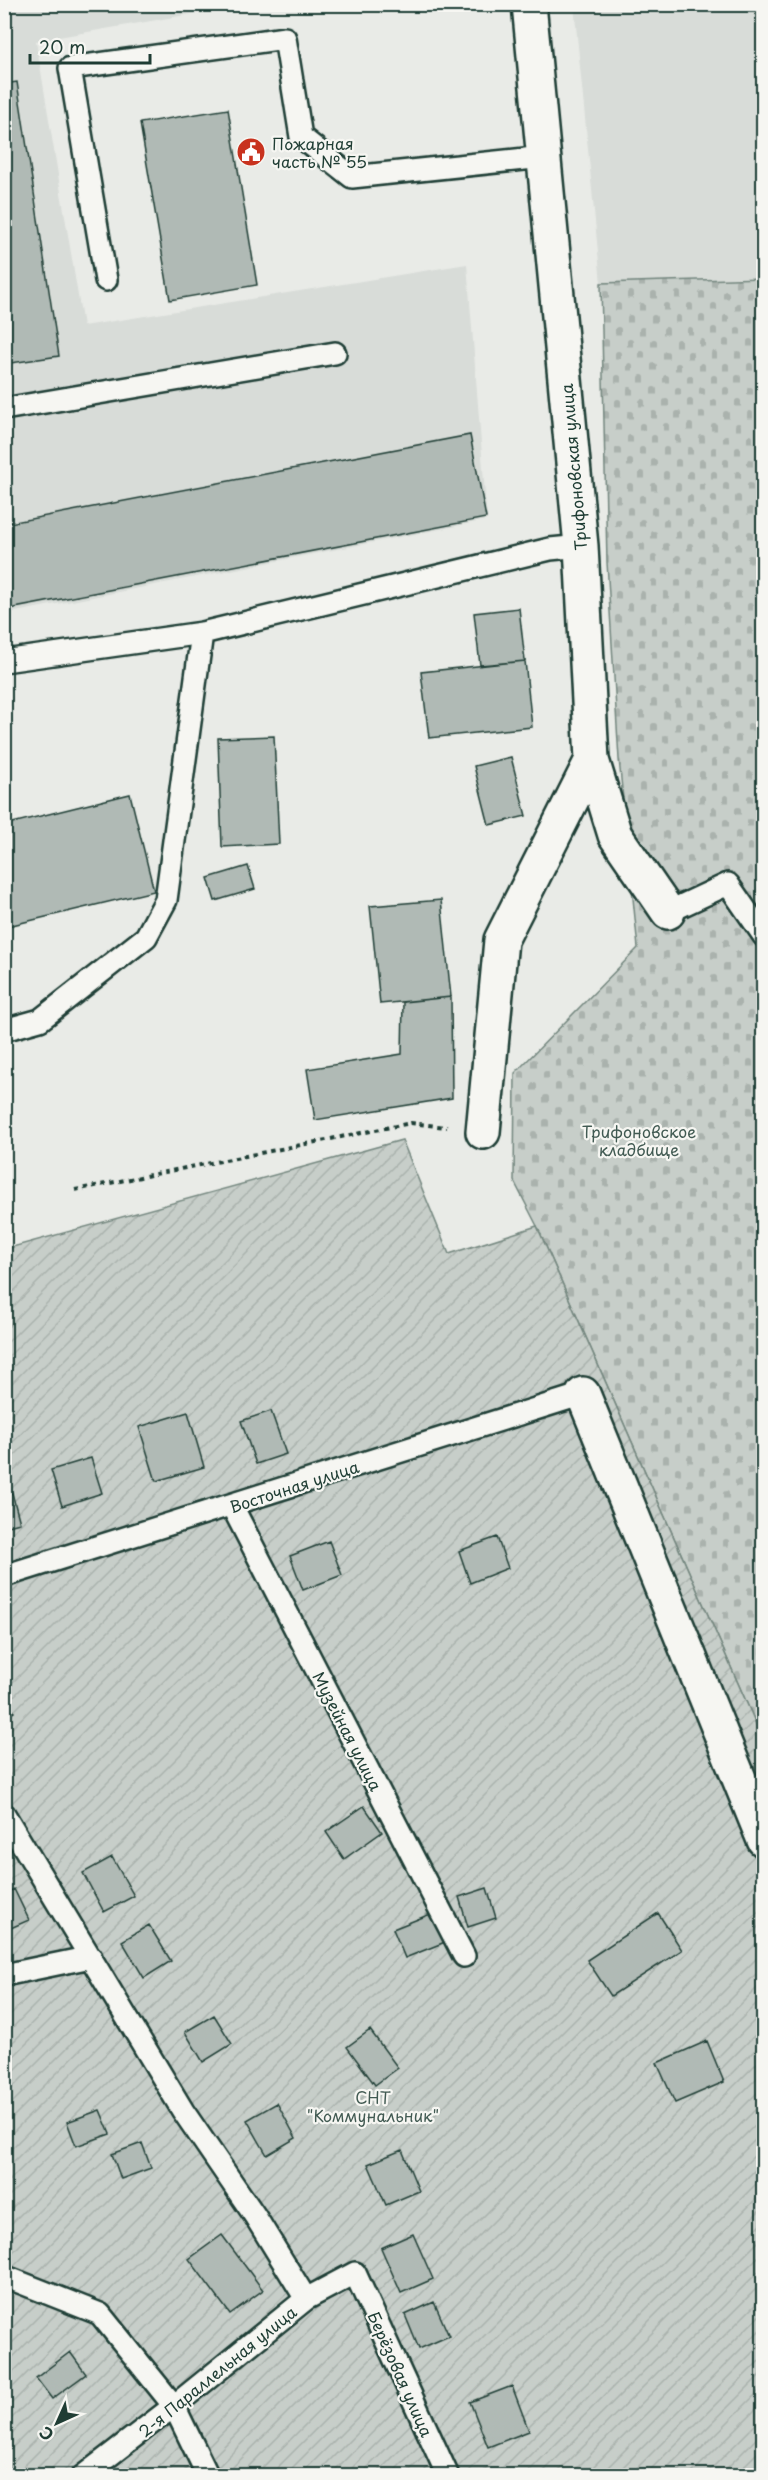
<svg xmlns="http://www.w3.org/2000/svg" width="768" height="2480" font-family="'Playpen Sans',sans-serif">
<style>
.built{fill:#d8dcd8}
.cemetery{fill:url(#cemetery-stones);stroke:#73867e;stroke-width:1.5}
.garden{fill:url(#garden-furrows);stroke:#73867e;stroke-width:1.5}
.building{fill:#b0bab5;stroke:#1f3d34;stroke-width:1.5}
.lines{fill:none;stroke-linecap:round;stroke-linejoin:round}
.service-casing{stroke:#1f3d34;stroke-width:26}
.minor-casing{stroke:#1f3d34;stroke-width:38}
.path{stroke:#1f3d34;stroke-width:4;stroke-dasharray:4.5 4.5;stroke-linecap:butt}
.service{stroke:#f6f6f2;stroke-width:21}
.minor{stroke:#f6f6f2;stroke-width:33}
.labels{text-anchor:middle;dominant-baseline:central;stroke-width:4.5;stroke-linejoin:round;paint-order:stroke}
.poi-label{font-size:16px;fill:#1f3d34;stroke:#f6f6f2;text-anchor:start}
.street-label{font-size:16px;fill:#1f3d34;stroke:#f6f6f2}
.park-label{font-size:16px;fill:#415a52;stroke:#f6f6f2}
</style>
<defs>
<pattern id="cemetery-stones" width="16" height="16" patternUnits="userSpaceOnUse" patternTransform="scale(1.5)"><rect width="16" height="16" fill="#c7cec9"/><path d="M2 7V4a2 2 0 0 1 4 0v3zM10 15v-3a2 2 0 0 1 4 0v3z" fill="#aab2ad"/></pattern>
<pattern id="garden-furrows" width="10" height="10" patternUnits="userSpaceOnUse" patternTransform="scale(1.5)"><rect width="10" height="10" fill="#c7cec9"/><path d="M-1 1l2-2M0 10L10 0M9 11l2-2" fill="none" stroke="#aab2ad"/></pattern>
</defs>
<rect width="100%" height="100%" fill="#e9ebe7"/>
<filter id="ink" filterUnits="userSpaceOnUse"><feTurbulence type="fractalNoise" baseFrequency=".0167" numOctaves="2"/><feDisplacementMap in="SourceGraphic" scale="12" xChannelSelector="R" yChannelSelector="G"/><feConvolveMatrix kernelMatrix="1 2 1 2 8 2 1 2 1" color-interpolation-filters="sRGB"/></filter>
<g filter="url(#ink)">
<path class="built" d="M5,5h238l-207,36 47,285 384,-62 20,256 -482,94z
M574,5h189v273l-162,5z"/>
<path class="cemetery" d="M763,278v1462l-226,-514 -23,-45 1,-108 123,-125 -19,-189 -12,-197 -6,-279z"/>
<path class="garden" d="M402,1140l47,114 88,-28 226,514v735l-758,1v-1227z"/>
<path class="building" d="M17,82l42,274 -55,8v-280z
M228,109l29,176 -87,15 -30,-177z
M470,435l16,83 -482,92v-86z
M519,608l6,53 -45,4 -6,-52z
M525,661l7,66 -103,11 -8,-66z
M274,736l5,108 -57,3 -4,-109z
M511,757l15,59 -37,9 -15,-59z
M130,794l24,97 -150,36v-102z
M248,866l7,23 -40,12 -7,-23z
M441,900l10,97 -71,7 -10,-98z
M451,997l1,101 -137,22 -8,-51 95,-15 1,-52z
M271,1411l15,43 -30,10 -15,-43z
M188,1412l16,55 -48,14 -17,-54z
M91,1458l11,35 -40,13 -11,-36z
M12,1493l8,30 -16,4v-32z
M497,1537l11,31 -38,15 -11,-32z
M329,1541l13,34 -39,15 -13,-34z
M4,1697l10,15 -10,6z
M364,1806l18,26 -38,27 -18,-27z
M112,1857l22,39 -30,16 -21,-39z
M487,1888l9,30 -28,9 -9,-30z
M14,1889l15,31 -25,11v-37z
M433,1913l12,29 -40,16 -12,-29z
M658,1913l24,37 -71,46 -24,-36z
M149,1925l22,36 -27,17 -22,-37z
M214,2015l18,29 -29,18 -18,-30z
M370,2030l28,38 -23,17 -28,-38z
M707,2041l17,41 -49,21 -18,-40z
M277,2103l19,35 -29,17 -20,-35z
M100,2110l10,24 -34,12 -9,-24z
M142,2143l9,25 -30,11 -9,-25z
M402,2150l17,41 -33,14 -18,-41z
M413,2234l20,45 -32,14 -20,-45z
M222,2235l41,55 -33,24 -41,-55z
M434,2302l15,34 -30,13 -14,-34z
M70,2352l16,22 -34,25 -16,-21z
M512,2386l17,45 -41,16 -18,-45z"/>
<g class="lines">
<g class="service-casing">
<path id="service" d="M106,280l-36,-212 215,-30 16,99 51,40 192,-20
M4,409l331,-56
M4,661l198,-28 348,-84 31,-3
M668,912l60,-28 36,52
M4,1030l36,-10 106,-83 20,-37 36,-267
M232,1506l232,450
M4,1576l579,-182
M4,1814l179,297 72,105 51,83
M4,1975l87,-18
M9,2278l91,36 74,92 34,70
M83,2476l91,-70 132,-107 49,-26 93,203"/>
</g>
<g class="minor-casing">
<path id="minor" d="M529,4l52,542 11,214 23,75 53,77
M483,1132l18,-192 91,-180
M583,1394l181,446"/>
</g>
<path class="path" d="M75,1190l336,-67 36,4"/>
<use href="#service" class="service"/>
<use href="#minor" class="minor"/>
</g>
</g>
<defs>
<g id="civic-disc" transform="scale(1.5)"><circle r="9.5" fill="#c8321e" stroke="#f6f6f2"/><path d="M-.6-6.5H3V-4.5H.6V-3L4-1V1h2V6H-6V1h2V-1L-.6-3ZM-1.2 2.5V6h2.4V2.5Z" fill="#fff"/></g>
</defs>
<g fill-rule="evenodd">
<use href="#civic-disc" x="251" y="152"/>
</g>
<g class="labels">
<g class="poi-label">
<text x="272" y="143">Пожарная<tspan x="272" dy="18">часть № 55</tspan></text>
</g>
<g class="street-label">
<text transform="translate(573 467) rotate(-95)">Трифоновская улица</text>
<text transform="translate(294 1486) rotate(-18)">Восточная улица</text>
<text transform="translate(348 1731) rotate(63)">Музейная улица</text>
<text transform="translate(217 2371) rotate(-39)">2-я Параллельная улица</text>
<text transform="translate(401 2374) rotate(66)">Берёзовая улица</text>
</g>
<g class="park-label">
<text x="639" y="1131">Трифоновское<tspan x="639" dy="18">кладбище</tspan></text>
<text x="373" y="2097">СНТ<tspan x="373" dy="18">"Коммунальник"</tspan></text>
</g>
</g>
<rect width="768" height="2480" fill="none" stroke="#f6f6f2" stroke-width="24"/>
<rect x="12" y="12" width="744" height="2456" fill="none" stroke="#1f3d34" stroke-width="2" filter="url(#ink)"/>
<g transform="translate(57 2423) rotate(225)" stroke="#f6f6f2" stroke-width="4.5" paint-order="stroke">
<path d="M0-4.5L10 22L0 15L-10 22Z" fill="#1f3d34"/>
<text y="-9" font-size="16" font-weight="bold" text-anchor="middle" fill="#1f3d34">С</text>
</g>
<path d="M30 54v9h120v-9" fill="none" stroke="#1f3d34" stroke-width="3"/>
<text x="39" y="54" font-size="18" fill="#1f3d34" stroke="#f6f6f2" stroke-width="4.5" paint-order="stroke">20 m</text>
</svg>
